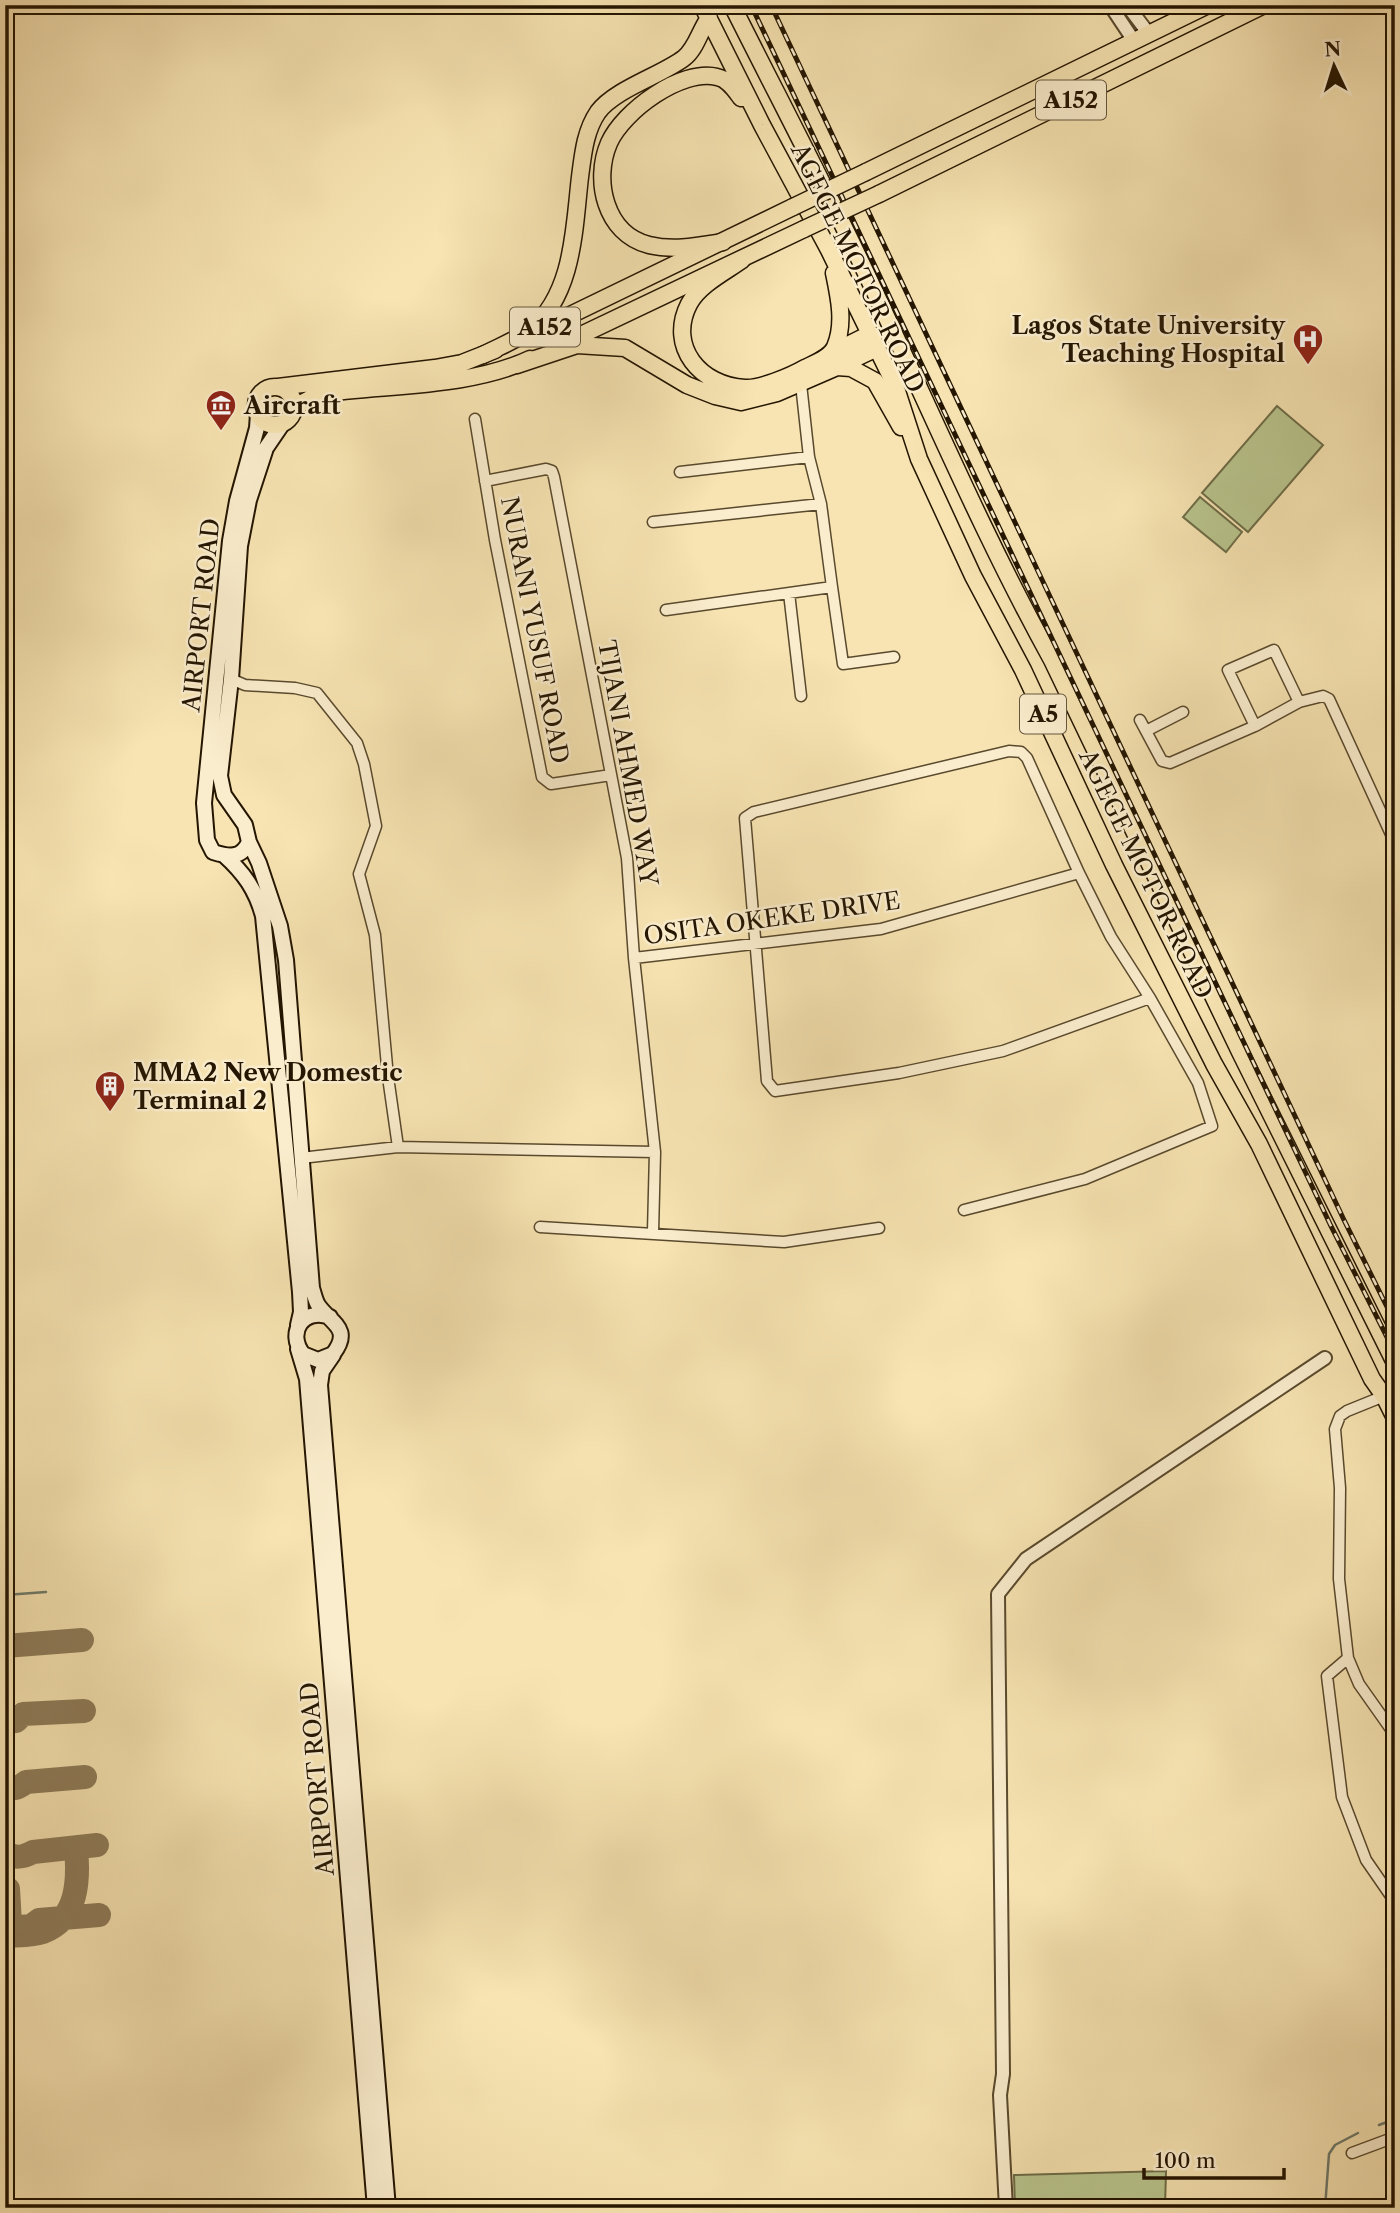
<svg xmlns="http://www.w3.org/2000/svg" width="1400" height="2213" font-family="'Libre Caslon Text',serif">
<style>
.green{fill:#b9c58e;stroke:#6e6d48;stroke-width:2}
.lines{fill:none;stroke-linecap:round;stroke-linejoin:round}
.stream{stroke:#6d7a6b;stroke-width:2.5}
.taxiway{stroke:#8e7c5a;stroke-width:24}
.minor-casing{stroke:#59492d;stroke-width:13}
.tertiary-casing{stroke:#59492d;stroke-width:16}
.secondary-casing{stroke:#241501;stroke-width:18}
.primary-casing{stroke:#241501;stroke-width:19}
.trunk-casing{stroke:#241501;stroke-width:19}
.minor{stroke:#faedcd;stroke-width:10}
.tertiary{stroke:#faedcd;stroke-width:12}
.secondary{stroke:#faedcd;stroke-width:14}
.primary{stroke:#f7e4b2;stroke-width:16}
.trunk{stroke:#f7e4b2;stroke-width:16}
.rail-casing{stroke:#241501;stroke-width:5}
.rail{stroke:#faedcd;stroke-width:2.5;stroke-dasharray:8;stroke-linecap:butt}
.primary-bridge-casing{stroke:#241501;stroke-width:19;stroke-linecap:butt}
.primary-bridge{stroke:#f7e4b2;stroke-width:16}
.labels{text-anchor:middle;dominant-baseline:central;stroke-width:5;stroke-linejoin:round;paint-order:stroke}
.shield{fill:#faedcd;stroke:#64563e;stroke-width:2}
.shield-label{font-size:23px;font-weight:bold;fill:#241501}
.street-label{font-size:24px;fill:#241501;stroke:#faedcd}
.poi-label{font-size:24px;font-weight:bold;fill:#241501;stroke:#faedcd;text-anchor:start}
</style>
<rect width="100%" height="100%" fill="#f7e4b2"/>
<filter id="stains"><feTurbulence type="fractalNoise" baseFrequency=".00286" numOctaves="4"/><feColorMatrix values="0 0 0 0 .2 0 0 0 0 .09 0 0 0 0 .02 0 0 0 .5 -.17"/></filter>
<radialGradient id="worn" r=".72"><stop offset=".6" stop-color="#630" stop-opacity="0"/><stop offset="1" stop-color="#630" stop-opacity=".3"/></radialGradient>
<path class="green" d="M1277,406l46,39 -75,87 -46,-39z
M1200,497l42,35 -16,20 -43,-35z
M1166,2171l-1,37h-150l-1,-33z"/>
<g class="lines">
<path class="stream" d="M5,1595l41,-3
M1379,2125l16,-6
M1325,2208l4,-54 6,-9 23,-12"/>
<path class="taxiway" d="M5,1646l77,-6
M5,1722l11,-1 7,-7 61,-3
M5,1786c9,4 14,2 21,-4l59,-5
M5,1853c11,5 17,5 28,-1l64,-7
M8,1889l2,34 10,4 11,-1 8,-6 60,-5
M5,1936c12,-1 27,0 38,-4 35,-13 36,-52 33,-84"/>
<g class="minor-casing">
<path id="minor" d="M475,419l20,121 47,237 9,7 60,-9
M680,472l129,-15
M485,481l61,-12 6,2 2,6 73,381 7,100 21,194 -2,80
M653,522l168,-18
M832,587l11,77 51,-7
M789,593l12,103
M666,610l166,-23 -11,-83 -12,-47 -8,-73
M231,679l14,6 50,3 22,5 40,50 7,21 12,62 -17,48 16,61 13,142 10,70
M1140,720l22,41 8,2 85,-37 44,-24 24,-6 6,3 66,144
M1255,726l-27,-56 46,-20 25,52
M1146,731l37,-19
M634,958l247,-29 198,-56
M301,1158l97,-11 257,5
M964,1210l121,-31 127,-53 -14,-43 -48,-85 -39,-61 -32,-64 -52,-115 -6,-6 -12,-1 -255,61 -9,6 22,263 8,10 124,-18 104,-22 147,-53
M540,1227l244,15 95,-14
M1384,1396l-37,15 -7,5 -5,13 5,59 -1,91 9,79 11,26 36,51
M1348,1658l-21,18 15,121 24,63 29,42
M1352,2153l43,-16"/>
</g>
<g class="tertiary-casing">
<path id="tertiary" d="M1110,5l24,36
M1127,5l22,29
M1006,2208l-6,-113 3,-21 -5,-480 28,-35 299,-201"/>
</g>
<g class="secondary-casing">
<path id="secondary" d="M283,423l-17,25 -17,52 -9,46 -9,133 -11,97 4,19 21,30 4,17 10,21 21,63 6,34 26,328c2,6 3,12 6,17 12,18 35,23 15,49l-15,6 -15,-6c-17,-22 1,-47 27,-37
M249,842c-8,17 -20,15 -36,10l-6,-12 -3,-37 26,-262 7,-40 20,-73 1,-14
M224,855c20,18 32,35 39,61l37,376 1,20 -3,13
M298,1349l9,30 68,829
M333,1355l-11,16 -2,14 68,823"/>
</g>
<g class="primary-casing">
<path id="primary" d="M866,172l342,-167
M879,194l385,-189
M525,337l268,-130
M560,345l244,-116
M278,387l157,-19 27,-5 33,-13
M256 406a19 19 0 1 1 38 0a19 19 0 1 1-38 0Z
M293,411l9,-8 17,-9c68,-10 149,-6 211,-35"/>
</g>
<g class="trunk-casing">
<path id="trunk" d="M702,5l60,120 67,125 66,135 24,74 54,117 50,94 91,195 100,199 45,80 113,235 12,17 11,22
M732,5c47,94 96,186 140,281 59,125 113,253 180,374l188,392 155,311
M723,242c-25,4 -49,9 -74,3 -44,-11 -56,-65 -40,-102 14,-32 73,-75 108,-66 11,2 18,13 24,21
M742,260c-17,12 -43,25 -53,44 -22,43 12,82 56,84 15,1 46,-12 60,-20 10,-5 25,-10 30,-21 10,-23 4,-50 -1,-74
M830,354l40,-20
M483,355c15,-8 34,-15 47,-25 44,-36 44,-102 50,-153 3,-23 5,-46 18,-65 17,-23 64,-37 86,-54 12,-9 16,-28 25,-40
M517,365l60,-20 48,3 62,37 28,11 26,6 36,-9 60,-26 14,1 24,13 26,46
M837,367l40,-19"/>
</g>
<use href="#minor" class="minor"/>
<use href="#tertiary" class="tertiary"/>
<use href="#secondary" class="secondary"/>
<use href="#primary" class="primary"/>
<use href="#trunk" class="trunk"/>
<g class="rail-casing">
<path id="rail" d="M751,5l579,1219 65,129
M771,5l573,1215 51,103"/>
</g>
<use href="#rail" class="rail"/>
<g class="primary-bridge-casing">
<path id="primary-bridge" d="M793,207l73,-35
M804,229l75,-35"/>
</g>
<use href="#primary-bridge" class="primary-bridge"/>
</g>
<defs>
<g id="hospital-pin" transform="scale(1.575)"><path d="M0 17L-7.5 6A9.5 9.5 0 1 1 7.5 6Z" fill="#8f2418" stroke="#faedcd"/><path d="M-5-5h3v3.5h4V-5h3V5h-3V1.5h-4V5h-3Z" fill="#fff"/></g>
<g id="museum-pin" transform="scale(1.575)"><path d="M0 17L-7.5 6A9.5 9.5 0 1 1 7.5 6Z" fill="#8f2418" stroke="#faedcd"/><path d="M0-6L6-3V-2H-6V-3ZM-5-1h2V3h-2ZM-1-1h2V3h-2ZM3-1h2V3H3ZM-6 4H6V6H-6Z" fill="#fff"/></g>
<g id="building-pin" transform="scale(1.575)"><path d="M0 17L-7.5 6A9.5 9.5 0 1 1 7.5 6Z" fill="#8f2418" stroke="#faedcd"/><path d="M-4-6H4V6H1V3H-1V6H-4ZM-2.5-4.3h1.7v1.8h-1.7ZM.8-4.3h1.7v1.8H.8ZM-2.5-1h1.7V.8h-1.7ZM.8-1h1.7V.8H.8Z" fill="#fff"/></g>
</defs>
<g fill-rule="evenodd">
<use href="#hospital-pin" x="1308" y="339"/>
<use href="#museum-pin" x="221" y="405"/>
<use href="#building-pin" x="110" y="1086"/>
</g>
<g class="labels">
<g class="shield">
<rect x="1036" y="80.5" width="70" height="39" rx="5"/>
<rect x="510" y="307.5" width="70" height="39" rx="5"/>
<rect x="1020" y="694.5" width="46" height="39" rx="5"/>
</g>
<g class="shield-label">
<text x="1071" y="100">A152</text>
<text x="545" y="327">A152</text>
<text x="1043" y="714">A5</text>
</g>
<g class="street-label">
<text transform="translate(858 268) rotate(64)">AGEGE MOTOR ROAD</text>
<text transform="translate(201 615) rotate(-84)">AIRPORT ROAD</text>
<text transform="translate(535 630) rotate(79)">NURANI YUSUF ROAD</text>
<text transform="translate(628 763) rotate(80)">TIJANI AHMED WAY</text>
<text transform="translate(1146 874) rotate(64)">AGEGE MOTOR ROAD</text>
<text transform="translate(772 918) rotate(-8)">OSITA OKEKE DRIVE</text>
<text transform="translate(317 1779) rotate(-95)">AIRPORT ROAD</text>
</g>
<g class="poi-label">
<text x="1285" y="325" text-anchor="end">Lagos State University<tspan x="1285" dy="28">Teaching Hospital</tspan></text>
<text x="244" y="405">Aircraft</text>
<text x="133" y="1072">MMA2 New Domestic<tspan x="133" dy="28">Terminal 2</tspan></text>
</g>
</g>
<rect width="1400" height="2213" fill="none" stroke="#f7e4b2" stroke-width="28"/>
<rect x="7" y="7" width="1386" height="2199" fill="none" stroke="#241501" stroke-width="3.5"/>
<rect x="14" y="14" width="1372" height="2185" fill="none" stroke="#241501" stroke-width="2"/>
<g transform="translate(1334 66) rotate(356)" stroke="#faedcd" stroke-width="5" paint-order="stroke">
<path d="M0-5L12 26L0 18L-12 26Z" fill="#241501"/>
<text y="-10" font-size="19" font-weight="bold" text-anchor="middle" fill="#241501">N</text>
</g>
<path d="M1144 2168v10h140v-10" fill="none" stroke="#241501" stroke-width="3.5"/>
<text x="1155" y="2168" font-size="21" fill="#241501" stroke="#faedcd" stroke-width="5" paint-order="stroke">100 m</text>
<rect width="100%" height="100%" filter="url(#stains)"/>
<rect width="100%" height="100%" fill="url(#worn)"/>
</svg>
